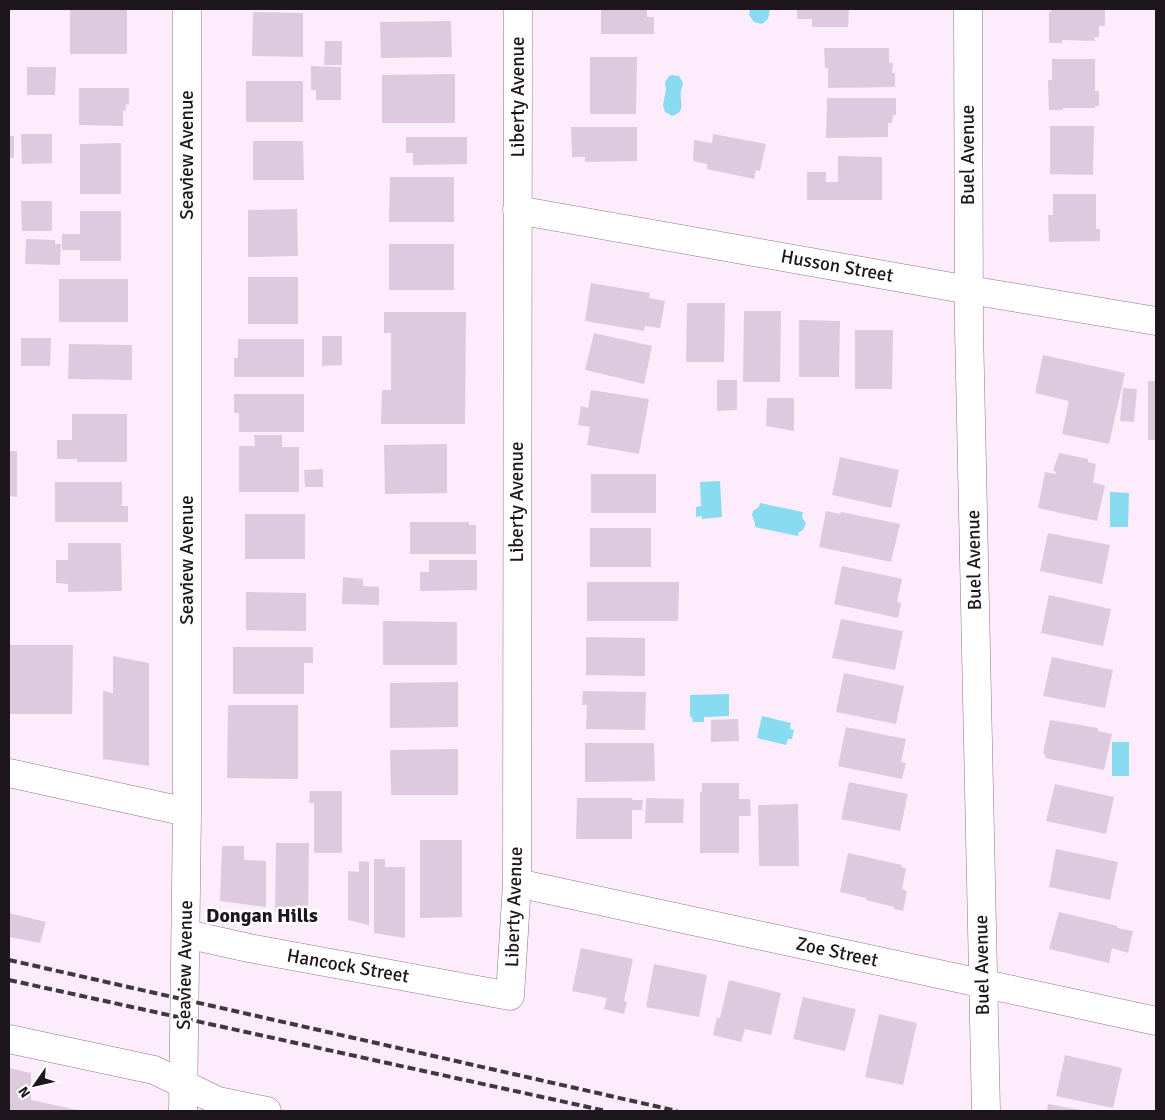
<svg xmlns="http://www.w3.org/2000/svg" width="1165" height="1120" font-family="Signika,sans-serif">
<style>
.water{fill:#88dbf0}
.building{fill:#ddcade}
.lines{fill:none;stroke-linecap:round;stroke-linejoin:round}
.minor-casing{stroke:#8a7789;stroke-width:29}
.minor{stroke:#fff;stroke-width:28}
.rail{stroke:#403840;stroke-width:4;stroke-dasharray:8 4;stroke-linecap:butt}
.labels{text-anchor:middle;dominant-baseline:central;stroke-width:5;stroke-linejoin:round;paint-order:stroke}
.street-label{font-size:19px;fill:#1d161d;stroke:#fff}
.neighbourhood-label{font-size:20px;font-weight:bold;fill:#1d161d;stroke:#fff}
</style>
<rect width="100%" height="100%" fill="#fdecfc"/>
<path class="water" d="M750,9h20l-2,10 -6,5 -8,-2 -5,-7z
M672,75l7,1 4,7c0,3 -2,5 -2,8 -2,11 6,21 -9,25l-7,-4 -2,-7 3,-15 -1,-8 4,-6z
M720,481l2,36 -20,2v-3l-6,1v-10l5,-1 -1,-24z
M1110,492l19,1 -1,34h-18z
M760,503l43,9 -1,5 4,6 -3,7 -4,2 -1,4 -43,-9v-4l-3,-8 1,-4 6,-4z
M729,694v22l-25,1v5h-11l-1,-5h-2v-22z
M762,716l29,7 -1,6 4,1 -2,9h-4l-2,6 -29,-7z
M1112,742h17v34h-17z"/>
<path class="building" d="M70,9h57v45h-57z
M601,9h46v8h7v17h-53z
M797,9h52l-1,18h-36v-8h-15z
M1051,9h54v17h-6v11h-5l1,4 -33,-1v3h-13v-31h2z
M253,12l50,1v44l-51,-1z
M451,21l1,36 -71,1 -1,-36z
M325,41h17v24h-18z
M824,48h65v15h4l-1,10h3v14l-67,1v-20h-3z
M590,57h47l-1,57h-46z
M1052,59h43v32h4v15h-4v2h-32v2h-14l-1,-30h4z
M311,66l30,1v33h-25v-10h-5z
M27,67h29l-1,28h-28z
M455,74v49h-73v-48z
M246,81h57v41h-57z
M79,88h50v17l-3,-1v6l-3,1v15l-44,-1z
M827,98h69v17h-3l-1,8h-4v14l-62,1z
M1050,126h44l-1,49 -43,-1z
M571,127h66v34l-52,1v-5h-13z
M21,134h31v29l-30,1z
M713,134l53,10 -6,27 -4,-1 -2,9 -47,-10v-5l-14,-3 1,-21 18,3z
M9,136h5v22h-5z
M406,137h61v27l-54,1v-12h-7z
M253,141h50l1,39h-51z
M121,143v51h-41v-50z
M838,156l44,1v43h-75v-28h19v10h12z
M390,177h64v45h-65z
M1053,194h43v35h4v12l-51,1 -1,-27h5z
M21,201h31v30h-30z
M297,209l1,47 -50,1v-47z
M80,211h41v50h-41v-11h-18v-16h18z
M26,239l29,1v4h6l-1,21 -35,-1z
M389,244h65v46h-65z
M248,277h50v47h-50z
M59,279h69v43h-69z
M591,283l59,10 -1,5 16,3 -5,27 -15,-2 -1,5 -59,-10z
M687,303h38l-1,59h-38z
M744,311h37l-1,71h-37z
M384,312h82l-1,112h-84l1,-34h9v-57h-7z
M799,320l41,1 -1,56h-40z
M855,330h38l-1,59h-37z
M594,333l58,13 -8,38 -59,-14z
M322,336h20v29l-20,1z
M21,338h30l-1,28h-29z
M238,339h66v38h-70v-19h4z
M69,344l63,1v35l-64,-1z
M1043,355l82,18 -16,71 -47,-10 7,-33 -34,-8z
M717,380h20v30l-20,1z
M1148,381h8v59h-8z
M1123,388l14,1 -3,33 -14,-1z
M591,390l58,9 -10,55 -52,-9 3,-18 -12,-2 3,-19 7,2z
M234,394h70v38h-65v-19h-5z
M767,398h27v33l-28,-5z
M72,414h55v48h-50v-3h-20v-19h15z
M254,435h28v12h17v45h-60v-46h16z
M447,444v49l-62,1 -1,-49z
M9,451h8v46l-8,-1z
M1059,453l29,6v3l8,2 -3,18 12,4 -8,35 -59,-13 7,-36 10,2 1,-2 -3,-1z
M840,457l59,13 -8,38 -59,-13z
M323,469v18h-18l-1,-17z
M591,474h65v39h-65z
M55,482h67v24h6v16h-73z
M826,511l14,3 1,-2 59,12 -9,38 -72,-15z
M245,514h60v45h-60z
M410,522h59v3h7v29h-66z
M590,528h61v39h-61z
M1048,533l62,12 -8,39 -62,-13z
M68,543h53l1,48 -54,1v-8l-12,-1v-23h12z
M429,560h48v30l-57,1v-19h9z
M842,566l60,13 -5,23 4,1 -3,15 -64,-14z
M343,577l20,2v7l16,1v18l-37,-1z
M587,582h92l-1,39h-91z
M246,592l60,1v38l-60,-1z
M1049,595l62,14 -8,37 -62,-13z
M841,619l62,12 -8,39 -63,-12z
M383,621l74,1v43h-74z
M586,637l59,1v38l-59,-1z
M9,645h64l-1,69h-63z
M233,647h80v16h-9v31h-71z
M113,656l36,7v103l-46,-7v-68l10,2z
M1052,657l61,13 -8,38 -62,-12z
M844,673l60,13 -8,38 -60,-12z
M458,682v45l-68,1v-45z
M583,691l63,1 -1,38 -59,-1 1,-24h-5z
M228,705h70v74l-71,-1z
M738,719l1,22 -28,1v-22z
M1050,720l48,8v3l14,3 -8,36 -59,-12v-4l-2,-1z
M846,727l60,12 -5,23 5,1 -4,16 -64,-13z
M585,743h69l1,38 -70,1z
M458,749v46h-67l-1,-45z
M849,782l59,12 -8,37 -59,-12z
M702,783h37v16h11l1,17h-12v37h-39v-61h2z
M1055,784l59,13 -8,37 -60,-13z
M310,791h32v62h-28v-50h-5z
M577,798h55l1,2h10l-1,10h-10v29h-56z
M646,798l38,1 -1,24h-38z
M798,804l1,62h-40l-1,-61z
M420,840h42v77l-42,1z
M276,843h33l-1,75 -33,-7z
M222,846h22v14l22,1v46l-46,-6z
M1056,849l62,13 -8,38 -61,-13z
M848,853l54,12 -1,2 5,1 -4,21 5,2 -4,20 -9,-2v-2l-28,-7v-2l-26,-6z
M374,859h11v8h20v71l-31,-5z
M359,861l10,1v63l-21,-5v-49l11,1z
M1059,912l59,14 -1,2 16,3 -5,22 -16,-5 -3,15 -60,-14z
M9,913l37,9 -6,21 -31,-6z
M581,948l52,11 -9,42 3,1 -3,12 -20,-5 3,-11 -35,-7z
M654,964l53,11 -8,42 -53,-10z
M729,980l52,13 -10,42 -26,-6 -4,13 -28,-7 4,-18 3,1z
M803,997l53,12 -11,42 -52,-12z
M879,1014l38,9 -14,62 -38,-8z
M1065,1055l57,13 -9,40 -57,-12z
M9,1068l22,5v27l51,11h-73z
M1048,1104l33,6 -1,1h-33z"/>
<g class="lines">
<g class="minor-casing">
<path id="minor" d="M968,9l1,319 17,783
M517,210l452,80 187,31
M9,773l178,39
M517,883l639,138
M186,934l63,14 261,48 7,-113 1,-874
M9,1039l145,31 64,31 49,10
M183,1111l4,-299v-803"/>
</g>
<use href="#minor" class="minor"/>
<path class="rail" d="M9,960l668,151
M9,980l597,131"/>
</g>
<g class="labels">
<g class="street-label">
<text transform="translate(518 97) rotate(-90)">Liberty Avenue</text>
<text transform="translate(187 155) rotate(-90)">Seaview Avenue</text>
<text transform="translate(968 155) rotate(-90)">Buel Avenue</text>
<text transform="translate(837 266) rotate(10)">Husson Street</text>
<text transform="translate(517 502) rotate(-90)">Liberty Avenue</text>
<text transform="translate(187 560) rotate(-90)">Seaview Avenue</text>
<text transform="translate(974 560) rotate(-91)">Buel Avenue</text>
<text transform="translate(514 907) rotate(-88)">Liberty Avenue</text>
<text transform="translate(837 952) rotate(12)">Zoe Street</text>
<text transform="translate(185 965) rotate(-89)">Seaview Avenue</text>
<text transform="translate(982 965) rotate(-91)">Buel Avenue</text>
<text transform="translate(348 966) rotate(10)">Hancock Street</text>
</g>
<g class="neighbourhood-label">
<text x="262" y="915">Dongan Hills</text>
</g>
</g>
<rect width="1165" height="1120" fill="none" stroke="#1d161d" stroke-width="20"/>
<g transform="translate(35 1085) rotate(236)" stroke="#ffffff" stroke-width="4" paint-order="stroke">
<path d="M0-4L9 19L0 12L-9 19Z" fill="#1d161d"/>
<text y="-8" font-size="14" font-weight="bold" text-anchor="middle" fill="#1d161d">N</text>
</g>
</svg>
